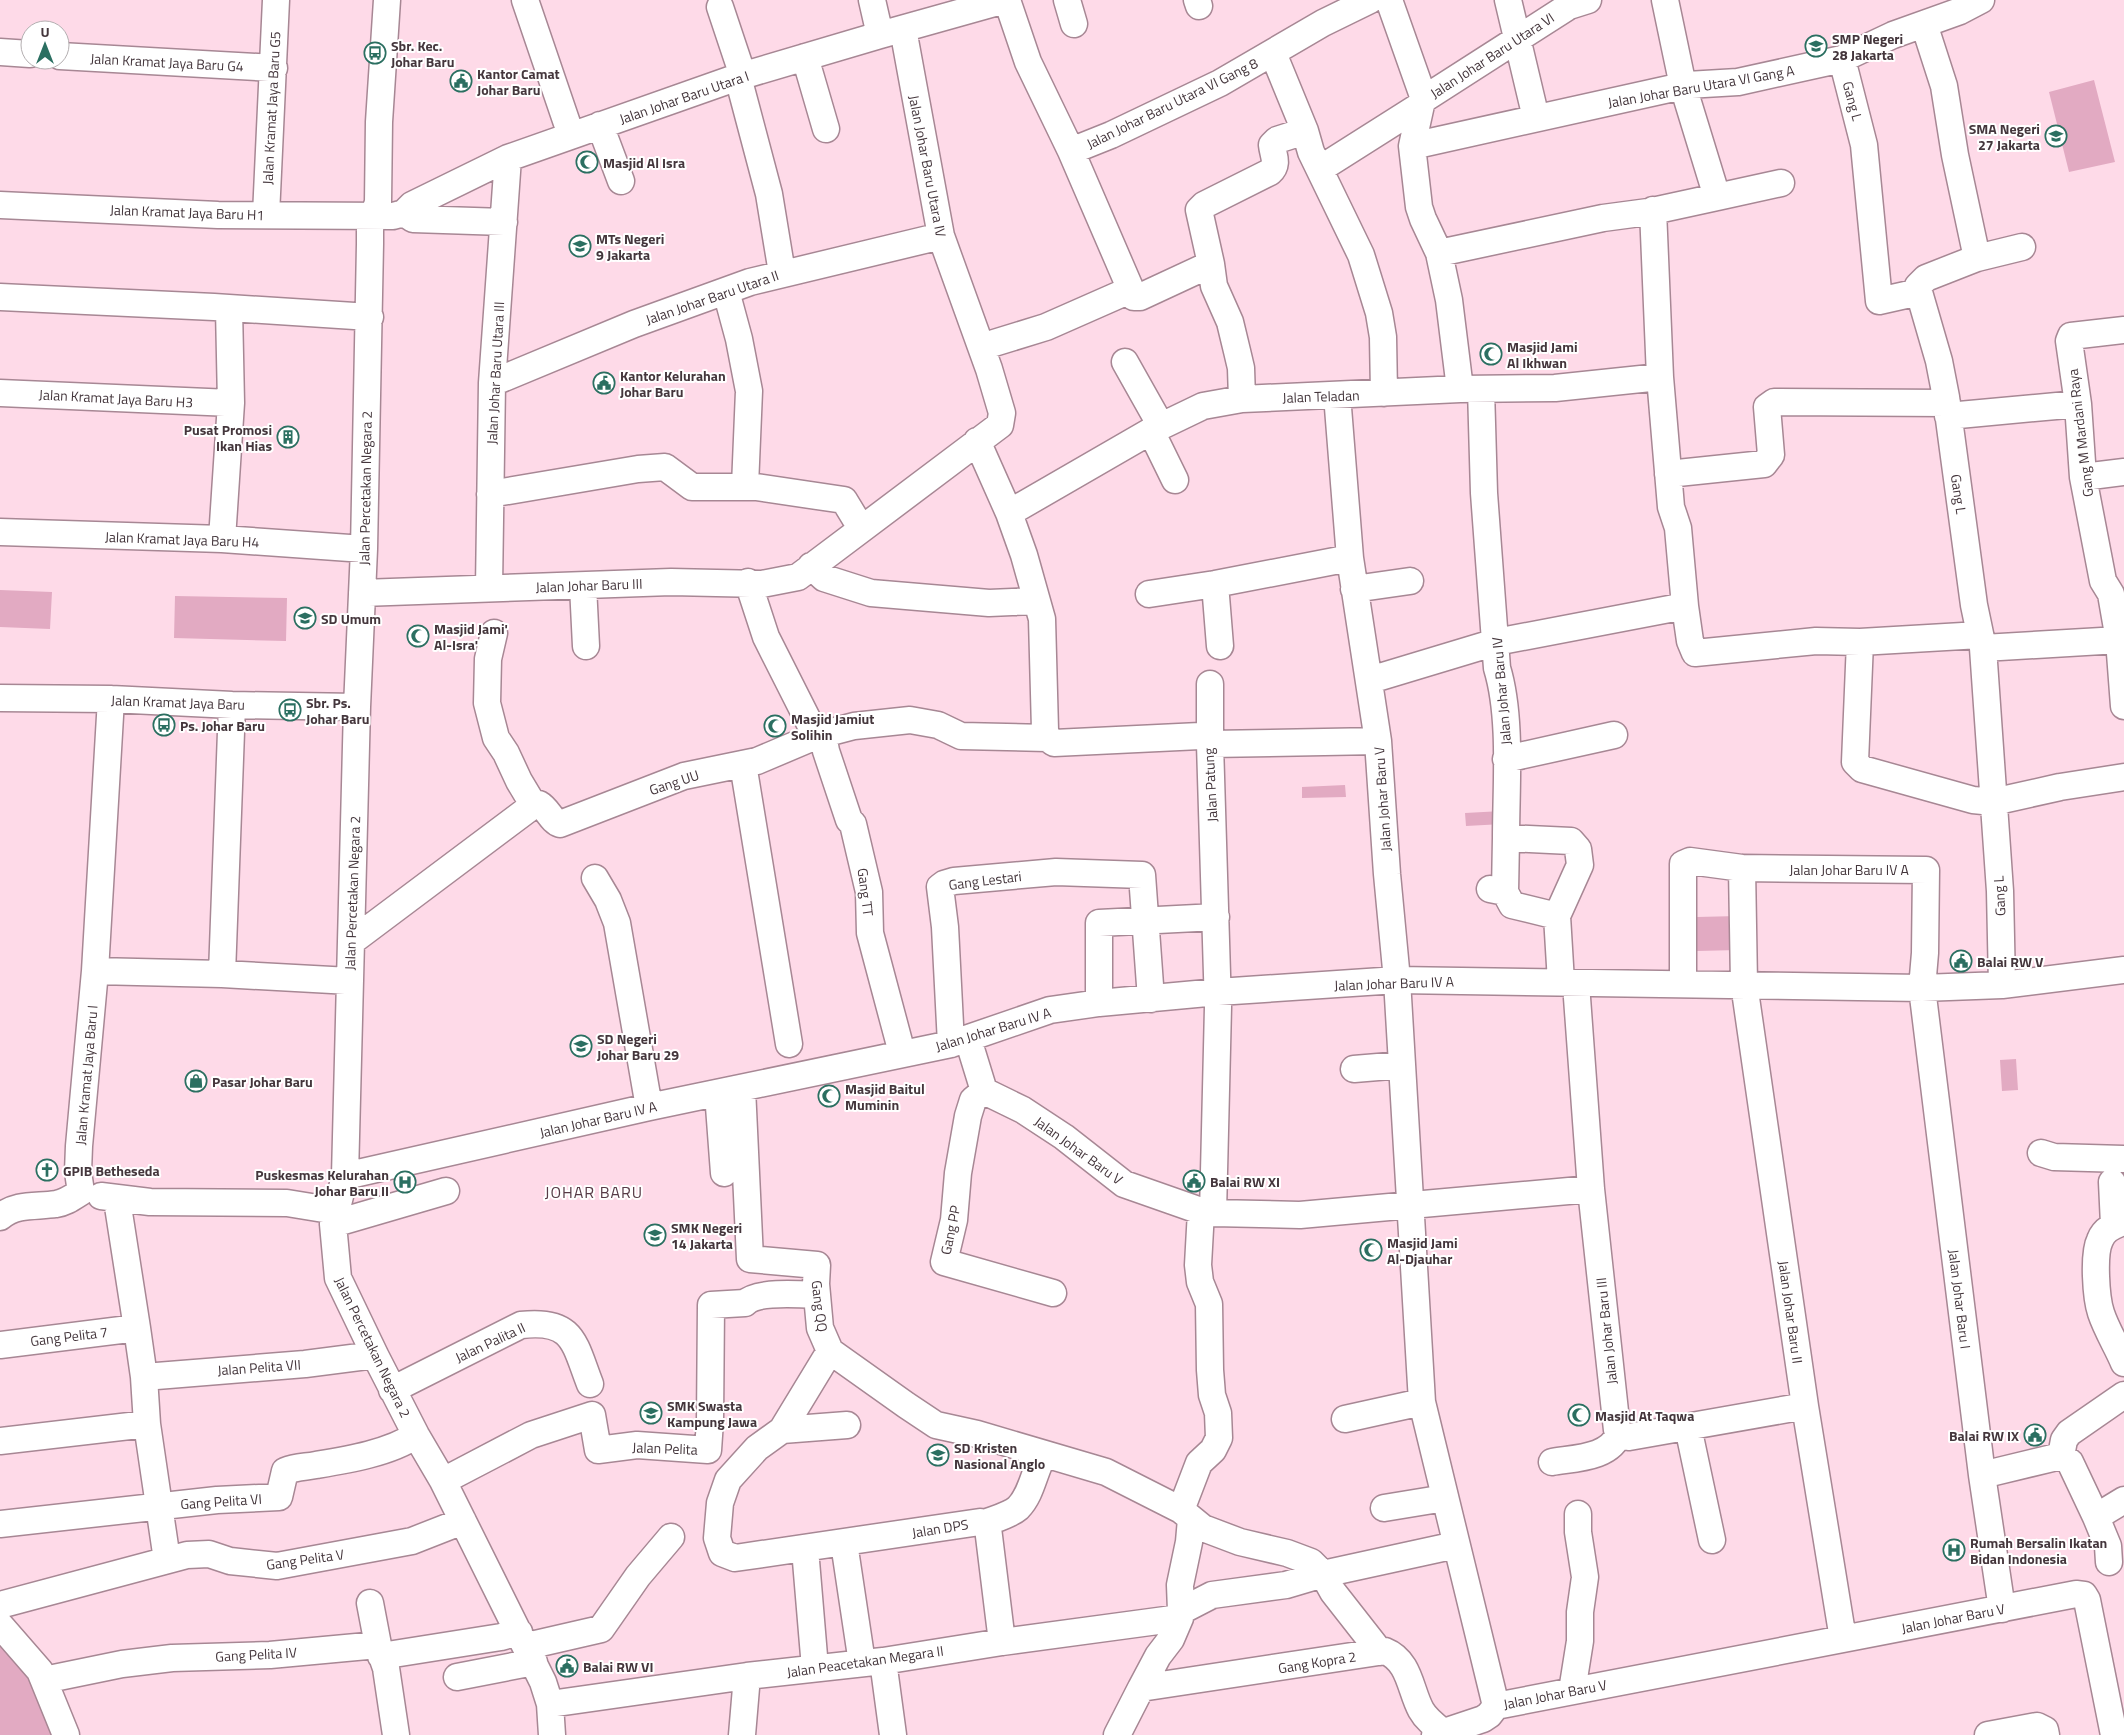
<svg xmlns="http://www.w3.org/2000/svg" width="2124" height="1735" font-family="'Titillium Web',sans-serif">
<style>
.green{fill:#e2aac2}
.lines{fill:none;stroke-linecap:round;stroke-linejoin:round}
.minor-casing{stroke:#a78794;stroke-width:29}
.minor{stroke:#fff;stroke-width:26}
.labels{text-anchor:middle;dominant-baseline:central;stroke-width:4;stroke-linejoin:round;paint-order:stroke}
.poi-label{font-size:14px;font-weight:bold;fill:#44363c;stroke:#fff;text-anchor:start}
.street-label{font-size:14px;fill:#44363c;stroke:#fff}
.quarter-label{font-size:16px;letter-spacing:1px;fill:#573a46;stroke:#fff}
</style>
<rect width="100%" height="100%" fill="#fedae8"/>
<path class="green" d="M2094,80l21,82 -46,10 -20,-80z
M0,590l52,2 -2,37 -50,-2z
M175,596l112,2 -1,43 -112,-3z
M1345,785l1,12 -44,1v-11z
M1502,811l1,13 -37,2 -1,-13z
M1738,916v34l-41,1v-34z
M2016,1059l2,31 -16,1 -2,-31z
M0,1625l65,110h-65z"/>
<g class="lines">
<g class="minor-casing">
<path id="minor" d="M387,0l-8,122 -1,80 -8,26v16l-6,305 -7,158 -12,469 -12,48 5,54 37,77 41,80 27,46 100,201 7,22 2,31
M525,0l46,135
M872,0l8,35
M1007,0l21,62 43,89
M1067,0l7,24
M1197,0l2,6
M1389,0l35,99
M1508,0l28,118
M720,7l23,69
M1924,24l20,62 11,69 22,103 45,-11
M0,52l30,2
M60,56l214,12
M805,57l21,72
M1842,59l22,86 15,156 40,-9 20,69 7,36 28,208 9,43 17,243 2,94
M738,77l31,117 13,79
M600,125l21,56
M1305,131l6,21 50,103 18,58 4,24 1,56
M1412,146l275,-61 51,-3 104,-23 51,-24 67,-24 21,-11
M1320,169l101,-64
M1717,197l64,-14
M0,205l218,10 175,1 11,-3 8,-8 96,-47 230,-81 142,-42 125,-35
M1653,210l7,167 11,130 7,21 7,78
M404,213l9,6 91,3
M266,215l10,-215
M1439,253l164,-35 45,-6 69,-15 -34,-111 -18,-86
M1211,264l-12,-54 5,-5 66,-33c9,-8 3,-17 2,-27l5,-5 28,-9 -32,-78
M726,291l13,48 10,52 -4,95
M1919,292l-1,-6 8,-8 51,-20
M0,297l214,10 156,10
M2124,330l-53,6 -2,5 9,63 5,73 20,104 8,13 8,46 5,66
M981,347l65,-20 84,-37
M1125,362l36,64
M492,383l142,-59 116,-42 191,-46
M1460,389l-11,-89 -10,-47 -16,-34 -4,-12 -7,-61 9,-41 3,-6 145,-93 19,-6
M1481,389l3,104 13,175c15,49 9,118 9,170l65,3 7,8 2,16 -23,51 4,66
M0,393l231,10
M1337,395l13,163 28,183 9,133 10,106 25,422 74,304
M1242,399l-1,-31 -4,-17 -7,-29 -16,-36 -3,-22 -71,33h-6l-63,-146 40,-16 109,-52 103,-60 47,-23
M1948,416l130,-12
M1151,431l24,49
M977,441l32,72 15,42 18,64 3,111 2,8 7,5 146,-7 7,1 3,7 8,263 -5,206
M1668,474l96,-10 7,-9 -4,-48 7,-5 173,1
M2083,477l41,-5
M490,494l148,-25 27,-2 27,20h64l88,13 17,28
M1009,513l142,-82 52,-25 39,-7 218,-10 95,-1 105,-11
M0,532l222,7 142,10
M222,539l9,-136 -2,-94
M811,566l13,12 47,15 118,10 47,-2
M748,582l18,55 50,99
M1215,584l5,62
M583,586l3,60
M489,588l3,-205 16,-225
M1354,589l56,-8
M362,593l309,-11 91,2 36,-7 202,-152 2,-12 -13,-44 -48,-133 -38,-207
M1149,594l66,-10 135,-26
M494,633l-6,26 -1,44 9,35 10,15 13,28 15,25
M1860,642l-5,120 7,7 111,31 20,2 67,-15 64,-10
M1983,648l136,-8
M1370,680l126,-38 189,-36 5,35 5,12 121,-12 44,1 120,-7
M0,698l111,1 121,6 125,2
M823,734l3,17 23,69 4,4 16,68 1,41 32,120
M1207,737l3,-5v-48
M1210,744l168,-3
M1506,759l108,-24
M743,764l46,280
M1742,868l2,116 61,422 38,233
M595,878l13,22 9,23 32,184
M1490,889l15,3 7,13 45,11
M1505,892l1,-54
M351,942l180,-135 8,-3c9,5 12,17 21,20l124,-48 73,-15 59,-25 38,-10 56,-6 28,5 23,11 86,2
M95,971l127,3 128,7
M222,974l10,-269
M1576,984l15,205 26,241 6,6 6,1 176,-31
M1683,984v-120l7,-3 52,7 184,2 -1,83 -3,35 60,487 20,134
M1099,1003v-80l117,-6
M968,1039l16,52 39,19 41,27 60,47 77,27 12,2 87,2 291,-26
M951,1044l-6,-117 -5,-40 4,-3 10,-3 102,-9 86,3 9,124
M1354,1069l48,-4
M742,1088l8,171 67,6 -1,19 4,44 10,23 76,54 30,20 41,9 129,38 75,38 22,18 37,14 47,11 24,9 12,12 10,18 47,60
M984,1091l-11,9 -5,16 -10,57 -4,47 -10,42 109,31
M718,1093l6,80
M2041,1153l13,4 70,2
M345,1176l304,-69 302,-63 99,-34 49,-7 119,-11 179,-12 525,8 80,-3 122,-15
M2112,1182l2,43
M81,1192l-3,-20 1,-26 16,-175 16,-272
M101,1196l49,6 137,1 49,8
M117,1200l20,128 7,49 3,47 20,136
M0,1217c17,-14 36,-10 56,-13 9,-1 17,-7 25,-12
M2124,1222c-10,3 -20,7 -24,18 -7,14 -4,58 1,73 6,18 16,33 23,50
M333,1224l113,-33
M0,1345l137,-17
M144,1377l161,-13 70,-9
M392,1390l129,-65c53,-6 53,18 69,59
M1345,1419l77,-17
M847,1425l-65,5 -25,18 -29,32 -8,23 -3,35 5,15 13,5 245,-36 5,1 3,5 14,114
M1688,1427l24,113
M782,1430l48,-79
M0,1441l147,-17
M2061,1456l9,6 26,55 12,29 1,16
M2061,1456l3,-16 5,-7 55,-38
M1552,1462c23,-4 59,-4 67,-29
M1982,1475l79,-19
M443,1481l88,-46 61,-20 6,35 39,-5 71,5 2,-29 1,-116 34,-2c12,-12 54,-9 72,-8
M1384,1508l61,-10
M1181,1510l18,-47 14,-13 6,-12 -1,-25 -6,-18 -2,-25 -1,-66 -9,-22 -2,-17 3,-54
M2096,1517l28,-17
M1191,1519l-2,23 -9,43 1,26 -1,7 -9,21 -13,17 -17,32 244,-37c25,10 25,39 36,59 5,9 13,15 22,22
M985,1523c10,-4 25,-8 33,-15 14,-14 16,-37 26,-54
M0,1524l217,-24 62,-3 6,-26c10,-4 20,-4 31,-6 30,-5 74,-12 100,-30
M844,1543l18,120
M805,1549l10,119
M2084,1595l3,5 27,135
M370,1603l8,42
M0,1605l187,-50 22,-1 21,7 47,5 135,-25 51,-20
M1181,1611l31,-16 74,-10 37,-11 133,-29
M0,1625l40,46 26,64
M527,1646l74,-17 37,-53 33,-39
M381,1656l120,-19 18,-5
M883,1661l10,74
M457,1677l77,-15
M44,1680l78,-16 50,-6 98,-3 108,-10 8,23 10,67
M1572,1691l8,-50v-29l5,-35 -7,-45v-18
M550,1704l197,-28 136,-15 119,-19 178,-24
M1496,1706l580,-112 8,1
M742,1735l5,-59
M1117,1735l24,-47
M1435,1735l48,-16 6,-4 7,-9
M1988,1735l49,-9 8,4 1,5"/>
</g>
<use href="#minor" class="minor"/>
</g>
<defs>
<g id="school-ring" transform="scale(1.125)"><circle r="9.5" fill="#fff" stroke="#2b6f61" stroke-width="1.5"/><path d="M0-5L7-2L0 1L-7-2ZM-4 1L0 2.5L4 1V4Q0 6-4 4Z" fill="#2b6f61"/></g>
<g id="bus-ring" transform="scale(1.125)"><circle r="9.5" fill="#fff" stroke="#2b6f61" stroke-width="1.5"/><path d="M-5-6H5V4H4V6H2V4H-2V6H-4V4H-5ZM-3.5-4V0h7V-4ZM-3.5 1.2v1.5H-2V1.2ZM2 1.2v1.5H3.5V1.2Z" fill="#2b6f61"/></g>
<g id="civic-ring" transform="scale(1.125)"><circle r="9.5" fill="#fff" stroke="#2b6f61" stroke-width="1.5"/><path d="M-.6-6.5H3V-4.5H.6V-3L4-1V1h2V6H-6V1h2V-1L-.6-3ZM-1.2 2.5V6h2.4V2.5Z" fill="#2b6f61"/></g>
<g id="mosque-ring" transform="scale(1.125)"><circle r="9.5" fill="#fff" stroke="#2b6f61" stroke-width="1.5"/><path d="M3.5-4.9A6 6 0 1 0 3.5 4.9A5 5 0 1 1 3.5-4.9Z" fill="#2b6f61"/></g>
<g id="building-ring" transform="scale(1.125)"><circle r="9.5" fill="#fff" stroke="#2b6f61" stroke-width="1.5"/><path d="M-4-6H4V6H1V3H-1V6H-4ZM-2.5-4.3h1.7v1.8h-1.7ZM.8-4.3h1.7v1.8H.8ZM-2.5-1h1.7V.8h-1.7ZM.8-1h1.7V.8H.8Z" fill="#2b6f61"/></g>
<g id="shop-ring" transform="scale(1.125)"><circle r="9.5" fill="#fff" stroke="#2b6f61" stroke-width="1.5"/><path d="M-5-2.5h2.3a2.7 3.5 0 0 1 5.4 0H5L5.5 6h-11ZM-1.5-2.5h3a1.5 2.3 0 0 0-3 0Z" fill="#2b6f61"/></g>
<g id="church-ring" transform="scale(1.125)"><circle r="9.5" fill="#fff" stroke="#2b6f61" stroke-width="1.5"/><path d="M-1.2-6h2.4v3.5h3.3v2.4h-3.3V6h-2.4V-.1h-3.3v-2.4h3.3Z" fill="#2b6f61"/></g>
<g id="hospital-ring" transform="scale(1.125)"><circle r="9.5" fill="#fff" stroke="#2b6f61" stroke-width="1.5"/><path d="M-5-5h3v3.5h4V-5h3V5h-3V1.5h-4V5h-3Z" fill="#2b6f61"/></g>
</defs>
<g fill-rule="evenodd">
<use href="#school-ring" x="1816" y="46"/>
<use href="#bus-ring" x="375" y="53"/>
<use href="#civic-ring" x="461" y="81"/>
<use href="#school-ring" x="2056" y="136"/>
<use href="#mosque-ring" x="587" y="162"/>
<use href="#school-ring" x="580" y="246"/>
<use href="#mosque-ring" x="1491" y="354"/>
<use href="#civic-ring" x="604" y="383"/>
<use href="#building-ring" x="288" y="437"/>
<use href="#school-ring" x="305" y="618"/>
<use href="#mosque-ring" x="418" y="636"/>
<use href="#bus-ring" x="290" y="710"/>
<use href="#bus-ring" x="164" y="725"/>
<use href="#mosque-ring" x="775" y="726"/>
<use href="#civic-ring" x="1961" y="961"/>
<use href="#school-ring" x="581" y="1046"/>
<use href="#shop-ring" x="196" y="1081"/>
<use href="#mosque-ring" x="829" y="1096"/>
<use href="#church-ring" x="47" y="1170"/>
<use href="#civic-ring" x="1194" y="1181"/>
<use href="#hospital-ring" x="405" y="1182"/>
<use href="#school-ring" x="655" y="1235"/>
<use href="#mosque-ring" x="1371" y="1250"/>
<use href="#school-ring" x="651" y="1413"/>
<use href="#mosque-ring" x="1579" y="1415"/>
<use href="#civic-ring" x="2035" y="1435"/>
<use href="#school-ring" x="938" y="1455"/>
<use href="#hospital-ring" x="1954" y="1550"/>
<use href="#civic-ring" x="567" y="1666"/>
</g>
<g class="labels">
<g class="poi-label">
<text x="1832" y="38">SMP Negeri<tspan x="1832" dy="16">28 Jakarta</tspan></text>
<text x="391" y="45">Sbr. Kec.<tspan x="391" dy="16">Johar Baru</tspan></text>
<text x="477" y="73">Kantor Camat<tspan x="477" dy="16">Johar Baru</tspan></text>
<text x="2040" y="128" text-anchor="end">SMA Negeri<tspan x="2040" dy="16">27 Jakarta</tspan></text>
<text x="603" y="162">Masjid Al Isra</text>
<text x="596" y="238">MTs Negeri<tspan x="596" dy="16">9 Jakarta</tspan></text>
<text x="1507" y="346">Masjid Jami<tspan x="1507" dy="16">Al Ikhwan</tspan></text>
<text x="620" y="375">Kantor Kelurahan<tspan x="620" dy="16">Johar Baru</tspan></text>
<text x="272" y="429" text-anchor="end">Pusat Promosi<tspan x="272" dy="16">Ikan Hias</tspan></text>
<text x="321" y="618">SD Umum</text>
<text x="434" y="628">Masjid Jami'<tspan x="434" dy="16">Al-Isra'</tspan></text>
<text x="306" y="702">Sbr. Ps.<tspan x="306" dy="16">Johar Baru</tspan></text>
<text x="791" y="718">Masjid Jamiut<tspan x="791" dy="16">Solihin</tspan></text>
<text x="180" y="725">Ps. Johar Baru</text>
<text x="1977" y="961">Balai RW V</text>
<text x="597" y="1038">SD Negeri<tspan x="597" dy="16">Johar Baru 29</tspan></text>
<text x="212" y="1081">Pasar Johar Baru</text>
<text x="845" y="1088">Masjid Baitul<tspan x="845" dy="16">Muminin</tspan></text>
<text x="63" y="1170">GPIB Betheseda</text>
<text x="389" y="1174" text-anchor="end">Puskesmas Kelurahan<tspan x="389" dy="16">Johar Baru II</tspan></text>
<text x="1210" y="1181">Balai RW XI</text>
<text x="671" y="1227">SMK Negeri<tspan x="671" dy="16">14 Jakarta</tspan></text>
<text x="1387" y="1242">Masjid Jami<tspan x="1387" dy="16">Al-Djauhar</tspan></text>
<text x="667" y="1405">SMK Swasta<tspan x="667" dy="16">Kampung Jawa</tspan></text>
<text x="1595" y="1415">Masjid At Taqwa</text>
<text x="2019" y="1435" text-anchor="end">Balai RW IX</text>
<text x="954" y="1447">SD Kristen<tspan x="954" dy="16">Nasional Anglo</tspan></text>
<text x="1970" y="1542">Rumah Bersalin Ikatan<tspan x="1970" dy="16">Bidan Indonesia</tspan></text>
<text x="583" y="1666">Balai RW VI</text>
</g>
<g class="street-label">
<text transform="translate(1492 55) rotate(-33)">Jalan Johar Baru Utara VI</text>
<text transform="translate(167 62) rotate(3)">Jalan Kramat Jaya Baru G4</text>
<text transform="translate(1701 86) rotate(-10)">Jalan Johar Baru Utara VI Gang A</text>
<text transform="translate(684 97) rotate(-19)">Jalan Johar Baru Utara I</text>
<text transform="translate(1853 101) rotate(75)">Gang L</text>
<text transform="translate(1172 103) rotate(-26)">Jalan Johar Baru Utara VI Gang 8</text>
<text transform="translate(271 108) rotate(-87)">Jalan Kramat Jaya Baru G5</text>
<text transform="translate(928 166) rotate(79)">Jalan Johar Baru Utara IV</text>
<text transform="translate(187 212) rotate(2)">Jalan Kramat Jaya Baru H1</text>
<text transform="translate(712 297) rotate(-19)">Jalan Johar Baru Utara II</text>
<text transform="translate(495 373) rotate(-87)">Jalan Johar Baru Utara III</text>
<text transform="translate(1321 396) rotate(-2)">Jalan Teladan</text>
<text transform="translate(116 398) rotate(3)">Jalan Kramat Jaya Baru H3</text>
<text transform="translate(2080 433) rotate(-97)">Gang M Mardani Raya</text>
<text transform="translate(365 488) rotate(-89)">Jalan Percetakan Negara 2</text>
<text transform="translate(1959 494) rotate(82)">Gang L</text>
<text transform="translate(182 539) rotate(2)">Jalan Kramat Jaya Baru H4</text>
<text transform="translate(589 585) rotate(-2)">Jalan Johar Baru III</text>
<text transform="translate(1501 691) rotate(-95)">Jalan Johar Baru IV</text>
<text transform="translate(178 702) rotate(2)">Jalan Kramat Jaya Baru</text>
<text transform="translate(674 782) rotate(-18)">Gang UU</text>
<text transform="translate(1210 785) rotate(-93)">Jalan Patung</text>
<text transform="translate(1382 799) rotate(-94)">Jalan Johar Baru V</text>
<text x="1849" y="869">Jalan Johar Baru IV A</text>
<text transform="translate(985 880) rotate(-7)">Gang Lestari</text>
<text transform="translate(866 892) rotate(83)">Gang TT</text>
<text transform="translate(352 893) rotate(-88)">Jalan Percetakan Negara 2</text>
<text transform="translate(1999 896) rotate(-93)">Gang L</text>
<text transform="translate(1394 983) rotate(-2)">Jalan Johar Baru IV A</text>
<text transform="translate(993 1029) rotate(-17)">Jalan Johar Baru IV A</text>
<text transform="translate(86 1075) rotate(-85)">Jalan Kramat Jaya Baru I</text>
<text transform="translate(598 1119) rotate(-13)">Jalan Johar Baru IV A</text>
<text transform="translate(1079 1150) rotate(36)">Jalan Johar Baru V</text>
<text transform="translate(950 1230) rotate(-78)">Gang PP</text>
<text transform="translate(1960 1299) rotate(83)">Jalan Johar Baru I</text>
<text transform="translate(820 1306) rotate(83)">Gang QQ</text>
<text transform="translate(1791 1312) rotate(82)">Jalan Johar Baru II</text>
<text transform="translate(1606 1331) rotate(-96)">Jalan Johar Baru III</text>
<text transform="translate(69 1336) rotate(-7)">Gang Pelita 7</text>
<text transform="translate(490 1342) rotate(-25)">Jalan Palita II</text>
<text transform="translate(373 1347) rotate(64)">Jalan Percetakan Negara 2</text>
<text transform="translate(259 1367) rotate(-4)">Jalan Pelita VII</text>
<text transform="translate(665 1448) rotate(2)">Jalan Pelita</text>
<text transform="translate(221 1501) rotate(-4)">Gang Pelita VI</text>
<text transform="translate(940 1528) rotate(-9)">Jalan DPS</text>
<text transform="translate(305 1559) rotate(-8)">Gang Pelita V</text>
<text transform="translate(1953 1618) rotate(-11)">Jalan Johar Baru V</text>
<text transform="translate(256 1654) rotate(-3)">Gang Pelita IV</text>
<text transform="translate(865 1661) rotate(-8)">Jalan Peacetakan Megara II</text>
<text transform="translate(1317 1662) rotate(-9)">Gang Kopra 2</text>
<text transform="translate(1555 1694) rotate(-11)">Jalan Johar Baru V</text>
</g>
<g class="quarter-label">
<text x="594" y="1192">JOHAR BARU</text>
</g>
</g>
<g transform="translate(45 45)"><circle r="24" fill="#ffffff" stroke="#b4afb1"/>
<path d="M0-4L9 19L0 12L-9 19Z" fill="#2b6f61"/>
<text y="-8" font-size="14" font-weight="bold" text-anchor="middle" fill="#44363c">U</text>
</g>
</svg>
